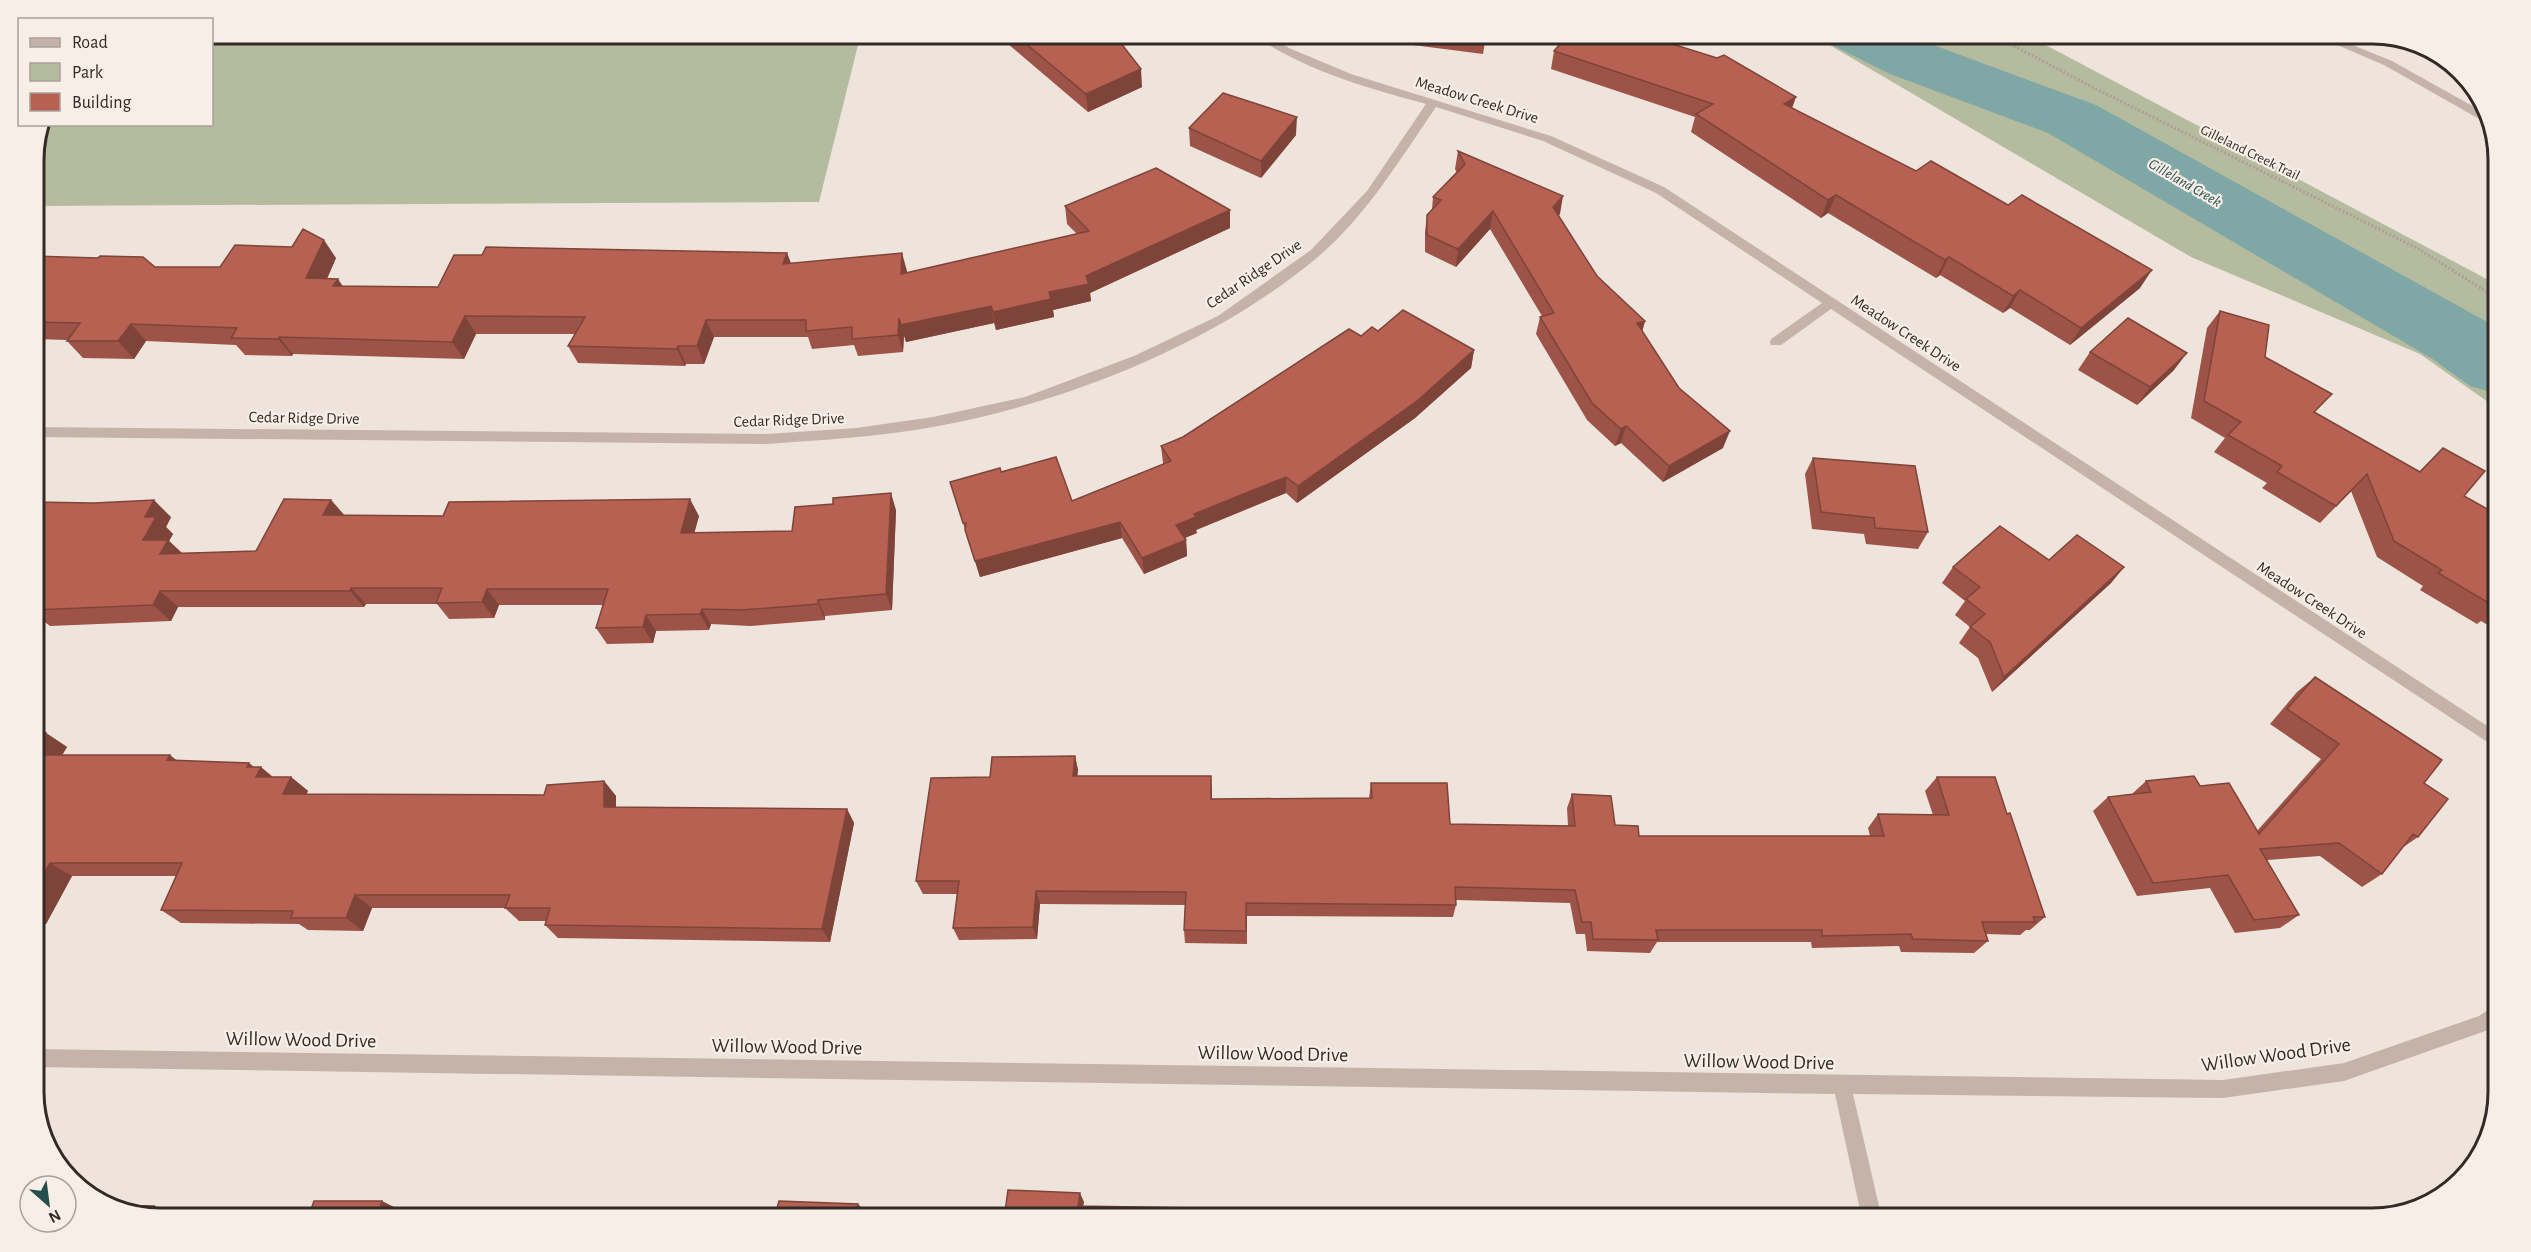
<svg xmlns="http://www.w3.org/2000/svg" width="2531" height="1252" font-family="'Alegreya Sans',sans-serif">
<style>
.green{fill:#b4bb9e}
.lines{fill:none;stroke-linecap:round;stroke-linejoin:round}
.river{fill:#7fa7a5;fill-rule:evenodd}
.path{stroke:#b09d94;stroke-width:3;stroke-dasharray:2 2;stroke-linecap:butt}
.lane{fill:#c5b3a9;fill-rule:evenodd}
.street{fill:#c5b3a9;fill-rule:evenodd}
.wall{fill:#9d5347}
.shaded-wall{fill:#7f4439}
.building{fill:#b66152;stroke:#7f4439;stroke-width:1.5}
.labels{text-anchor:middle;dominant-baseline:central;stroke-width:4.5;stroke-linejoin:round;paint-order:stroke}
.far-street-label{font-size:14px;fill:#332a28;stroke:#f7eee7}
.far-water-label{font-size:15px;font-style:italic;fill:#234f4d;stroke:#f7eee7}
.street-label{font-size:16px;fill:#332a28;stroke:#f7eee7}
.near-street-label{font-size:20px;fill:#332a28;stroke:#f7eee7}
.rim{fill:none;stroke:#332a28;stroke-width:3}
</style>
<rect width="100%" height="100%" fill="#eee4dc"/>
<path class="green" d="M212,33h649l-42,169 -786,4v-54l8,-27 171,-1z
M1809,33h214l475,252v124l-78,-55 -229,-97z"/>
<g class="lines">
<path class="river" d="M1824,33h83l29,13 160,59 402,223v66l-28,-8 -39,-28 -383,-225 -158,-59 -56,-28z"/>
<path class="path" d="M1989,33l105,55 323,160 81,51"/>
<path class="lane" d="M2309,33h14l69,28 93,52 2,8 -6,-1 -97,-55z"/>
<path class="street" d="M1251,33h13l25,15 62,26 200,62 113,51 834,546v16l-667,-440 -50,36h-10l-1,-3 1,-3 51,-36 -166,-110 -113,-52 -107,-34c-35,51 -70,109 -117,149 -104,88 -253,147 -386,171 -55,10 -111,13 -167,17l-733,-7v-10l733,7 90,-6 77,-11 92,-20 109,-41 84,-40 93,-66 56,-59 59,-87c-51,-14 -105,-29 -152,-56 -8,-5 -17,-9 -23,-15z
M2498,1003v21l-7,5 -147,52 -121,17 -370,-4 29,125h-20l-27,-125 -1802,-27v-18l2190,31 121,-17 135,-47z"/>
</g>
<path class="wall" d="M995,33h118l29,54 -54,25z
M1406,33h77l3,3 -3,18 -78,-10z
M1554,51l238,57 348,180 -70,57 -60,-37 -7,5 -63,-38 -4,3 -108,-65 -7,5 -130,-86 4,-15 -144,-48z
M1189,128l107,7 -35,43 -71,-32z
M1458,151l102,63 -2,1 39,61 48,45 -3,11 37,56 44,60 -60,34 -42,-39 -6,3 -28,-26 -51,-86 4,-17 2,-1 -52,-87 -34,38 -31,-15v-20l2,-17 5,-5 1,-13 24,-24 -2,-4z
M1065,206l165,22 -140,65 1,8 -38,9 1,7 -58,13 -2,-7 -88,19 -2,-7 -1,17 -45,4 -4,-11 -42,4 -4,-12h-94l-10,27h-18l-1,2 -107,-3 -10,-17 7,-12h-99l-12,25 -171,-5 -1,2 -47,-1 -9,-10 -90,-4 -12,18 -51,-1 -16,-17v-1l-34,-1v-83l122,11h65l72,-20 44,11 -9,21 16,7 95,1 349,-34 4,10 116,8v2l170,-39 -10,-10z
M2220,311l45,46 51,56 103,59 24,-24 21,48 34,19v116l-17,-10 -4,3 -57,-34 3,-4 -46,-29 -26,-66 -31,32 -58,-35 5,-5 -53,-31 11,-14 -34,-20 16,-90z
M1378,331l96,19 -3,18 -56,50 -118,85 -11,-10 -90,37 1,3 -12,5 1,2 1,16 -43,18 -22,-36 -142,39 -30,-95 51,-10 71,29 92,-36 -1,-2 -2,-17 22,-9 178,-101z
M2090,352l84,18 -37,35 -59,-35z
M1813,458l115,74 -10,17 -52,-5 -2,-10 -52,-5 -7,-55z
M331,500l13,15 99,1h256l-5,17 98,-2 104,-21 -4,100 -67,6v4l-75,6 -39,-2 -2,6 -53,1 -3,12 -46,1 -11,-16 7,-23h-104l-5,13 -45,1 -12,-15h-71l-2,3h-186l-7,14 -121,5 -17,-13v-111l138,15 -5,10 7,7 -4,7 13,12 74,-2z
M2049,560l75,7 -13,16 -119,109 -14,-34 -19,-15 11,-16 -15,-12 10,-14 -23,-18 11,-16z
M2315,677l109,106 -6,54 -16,11 -20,26 -20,13 -42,-31 -53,4 32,55 -19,13 -45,5 -25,-45 -73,8 -44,-85 15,-14 24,-3 14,-13 54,5 57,45 64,-72 -51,-35 27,-32z
M33,732l13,1 21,14 -5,8 115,6 77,6 19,10h18l17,14 -2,3 238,1 60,-14 12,15v12l231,1 7,14 -24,119 -272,-4 -13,-13 1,-4h-27l-14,-13h-133l-9,23 -55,-1 -9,-6 -118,-1 -20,-13 15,-34h-104l-26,48 -13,-1z
M1075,756l3,14 -1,6 135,15v8l157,-1 2,-15 79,41 118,2 -1,-18 5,-14 43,31 24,11h231l-2,-8 10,-14 55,1 -8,-24 12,-14 70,37 38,103 -15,13h-4l-6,5 -34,-1 2,7 -14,12 -73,-1 -2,-6 -87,2 -1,-6h-154l-7,11 -63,-2 -2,-17h-9l-6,-31 -114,-3v5l-3,12 -206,-1v28l-62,-1 -1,-13 1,-25 -145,-1 -3,35 -78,1 -6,-12 4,-34h-34l-7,-13 74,-104z
M1668,1211l43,8h-51z"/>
<path class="shaded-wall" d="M1141,69l1,18 -54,25 -2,-18z
M1796,97l-6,17 -6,-10z
M1297,117l-1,18 -35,43v-17z
M1836,195l-8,18 -7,5 7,-18z
M1563,196l-3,18 -11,11 4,-18z
M1230,210v18l-140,65 1,8 -38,9 1,7 -58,13 -3,-18 56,-20z
M1493,211l-3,18 -34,38 2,-18z
M324,240l12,18 -17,38 -13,-18z
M787,253l6,17 -10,-6z
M902,253l5,18 -1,21 -5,-18z
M1949,257l-9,18 -4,3 9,-18z
M2152,270l-12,18 -70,57 11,-17z
M338,279l12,18 -17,-11z
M2020,290l-10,18 -7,5 10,-17z
M991,306l3,17 -88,19 -5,-17z
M465,316l11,18 -12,25 -12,-17z
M899,318l5,17 -1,17 -5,-17z
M706,320l8,17 -10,27 -7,-18z
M1645,321l-5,18 -3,-16z
M131,324l15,17 -12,18 -16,-18z
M279,337l14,17 -1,2 -14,-17z
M678,346l8,18 -1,2 -8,-17z
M1474,350l-3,18 -56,50 -118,85 1,-17z
M2187,353l-13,17 -37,35 13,-18z
M1626,426l-5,17 -6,3 6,-17z
M1730,431l-7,17 -60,34 6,-16z
M1286,477v16l-90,37 1,3 -20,8 -1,-16 18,-11z
M891,493l5,17 -4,100 -6,-16z
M690,499l9,17 -9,33 -9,-16z
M154,500l17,17 -5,10 7,7 -4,7 16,15 -8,14 -34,-30 2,-23z
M331,500l14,16 -22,-1z
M1120,522l2,16 -142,39 -5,-16z
M1186,540l1,16 -43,18 -2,-16z
M2124,567l-13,16 -119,109 12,-15z
M351,588l15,16 -2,3 -14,-16z
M487,589l12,16 -5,13 -12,-16z
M160,591l18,16 -7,14 -18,-16z
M818,600l7,16v4l-7,-16z
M702,609l9,15 -2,6 -9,-16z
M646,615l10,16 -3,12 -10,-16z
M46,733l21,14 -14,23 -20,-14v-2z
M170,755l19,15 -22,-10z
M1075,756l3,14 -2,20 -3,-14z
M249,763l10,8 2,-4 18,15 -5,9 -27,-24z
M1211,776l1,15 -1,22z
M291,777l17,14 -8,17 -17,-14z
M604,781l12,15v25l-12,-14z
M847,809l7,14 -24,119 -8,-13z
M50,863l22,13 -26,48 -13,-8v-23z
M1036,891l4,13 -3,35 -4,-12z
M355,895l17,13 -9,23 -17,-13z
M1080,1193l4,9 -2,13 -4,-9z
M382,1201l18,9 -3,9h-21z
M858,1204l8,8 -1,7 -10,-1z
M154,1206l23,8 -27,-1z
M603,1211l14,8h-16z"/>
<path class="building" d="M1013,33h100l28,36 -55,25z
M1460,33h23l3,3z
M1570,33h67l80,25 7,-3 72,42 -12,7 132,67 15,-10 77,44 14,-10 130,75 -71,58 -61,-38 -7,6 -64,-39 -4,3 -109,-65 -8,5 -132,-86 17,-10 -159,-53z
M1223,93l74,24 -36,44 -72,-33z
M1458,151l105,45 -10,11 44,69 48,45 -8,2 42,65 51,43 -61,35 -43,-40 -5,3 -29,-26 -52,-86 14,-4 -61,-102 -35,38 -31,-14v-20l14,-15 -8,-3 32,-33z
M1156,168l74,42 -144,66 3,8 -40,8 2,7 -58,13 -2,-6 -90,19 -2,-7 -1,17 -46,4v-12l-46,4v-11h-100l-9,26h-19l-1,3 -109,-3 17,-29 -120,-1 -13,26 -173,-5 -1,2 -47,-1 6,-10 -106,-4 -13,17h-51l13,-18 -47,-1v-66l65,2 2,-2 43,1 12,10h65l15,-22 57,2 11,-18 21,11 -18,38 32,1 -5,7 105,1 16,-32h28l4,-8 301,6 -4,11 119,-11 -1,21 188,-43 -24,-25z
M1403,310l71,40 -57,51 -119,85 -12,-9 -92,37 2,3 -20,8 10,15 -44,18 -22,-36 -145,39 -10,-31 1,-7h-3l-13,-41 50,-14 1,4 55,-15 16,44 99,-40 -10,-15 22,-9 166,-108 12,7 11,-9 6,4z
M2220,311l49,14 -4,32 67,37 -18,18 106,60 23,-24 42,23 -21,25 34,19v92l-1,1 -59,-35 4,-3 -48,-29 -27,-67 -31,32 -59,-34 5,-6 -54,-31 13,-13 -37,-21z
M2128,318l59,35 -37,34 -60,-35z
M1813,458l102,8 13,66 -53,-4 -1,-10 -53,-6z
M891,493l-5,101 -68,6v4l-76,6 -40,-1 -2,5 -54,1 -3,12 -47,1 12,-39h-121l-5,13 -46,1 6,-15h-91l-1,3h-190l-7,14 -120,5v-6l6,-9h-6v-93l61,1 60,-3 -9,17h11l-13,23h25l-8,14 96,-3 28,-52 47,1 -8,15 120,1 6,-14 241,-3 -9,34 111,-2 3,-24 38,-3v-6z
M2000,526l49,34 28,-25 47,32 -120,110 -14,-35 -20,-15 15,-13 -19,-15 14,-12 -27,-20z
M2315,677l127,83 -18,23 24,16 -30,38 -5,-3 -31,40 -43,-31 -79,6 39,66 -45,5 -26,-45 -75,8 -45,-86 43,-5 -5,-11 48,-5 6,10 29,-3 30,51 80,-90 -52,-35z
M33,732l13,1 -13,21z
M33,755h137l-3,5 82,3 -2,4h14l-5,10h35l-8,17 261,1 3,-10 57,-4v26l243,2 -25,120 -277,-4 5,-17h-45l5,-13h-155l-9,23h-55l2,-7 -132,-1 21,-47h-132l-17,30z
M1075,756l-2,20h138v23l161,-1 -1,-15h76l3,41 125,2 -3,-32 39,2 4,29 23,1 1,10h245l-6,-22 71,1 -12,-38h58l12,37 3,-1 35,104h-12l2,5h-53l6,19 -75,-2 -2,-5 -89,2v-6h-166l2,10 -65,-1 -2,-17h-9l-7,-32 -120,-3 1,18 -210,-2v28l-62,-1 2,-38 -150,-1 -3,36 -80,1 6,-47h-43l15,-103 59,-1 2,-20z
M1008,1190l72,3 -2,13 119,2v11h-193z
M314,1201h68l-6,18h-216l-57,-14 51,1 -4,7 159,2z
M779,1201l79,3 -3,14 30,1h-111z
M603,1211l-2,8h-133l1,-5z
M1668,1211l42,1 1,7h-42z
M1537,1215l1,4h-69v-3z"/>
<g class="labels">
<g class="far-street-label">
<text transform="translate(2250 153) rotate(26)">Gilleland Creek Trail</text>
</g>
<g class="far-water-label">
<text transform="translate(2185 183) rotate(30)">Gilleland Creek</text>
</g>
<g class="street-label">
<text transform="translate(1477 100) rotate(17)">Meadow Creek Drive</text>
<text transform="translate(1254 274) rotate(-34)">Cedar Ridge Drive</text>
<text transform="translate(1906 333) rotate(33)">Meadow Creek Drive</text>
<text transform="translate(304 418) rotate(1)">Cedar Ridge Drive</text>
<text transform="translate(789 420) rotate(-2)">Cedar Ridge Drive</text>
<text transform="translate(2312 600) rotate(33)">Meadow Creek Drive</text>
</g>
<g class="near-street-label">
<text transform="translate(301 1040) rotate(1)">Willow Wood Drive</text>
<text transform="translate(787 1047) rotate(1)">Willow Wood Drive</text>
<text transform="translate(1273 1054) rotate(1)">Willow Wood Drive</text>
<text transform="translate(2276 1055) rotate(-8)">Willow Wood Drive</text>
<text transform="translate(1759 1062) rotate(1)">Willow Wood Drive</text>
</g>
</g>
<path d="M0 0H2531V1252H0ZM160 44H2372A116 116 0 0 1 2488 160V1092A116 116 0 0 1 2372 1208H160A116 116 0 0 1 44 1092V160A116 116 0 0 1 160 44Z" fill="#f7eee7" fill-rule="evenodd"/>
<path class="rim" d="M160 44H2372A116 116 0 0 1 2488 160V1092A116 116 0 0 1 2372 1208H160A116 116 0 0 1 44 1092V160A116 116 0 0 1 160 44Z"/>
<rect x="18" y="18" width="195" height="108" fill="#f7eee7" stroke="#a9a09b" stroke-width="1.5"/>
<rect x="30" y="38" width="30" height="9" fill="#c5b3a9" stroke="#a9a09b" stroke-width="1.5"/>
<text x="72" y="48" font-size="18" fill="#332a28">Road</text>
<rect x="30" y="63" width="30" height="18" fill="#b4bb9e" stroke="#a9a09b" stroke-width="1.5"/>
<text x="72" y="78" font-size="18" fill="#332a28">Park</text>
<rect x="30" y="93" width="30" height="18" fill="#b66152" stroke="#a9a09b" stroke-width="1.5"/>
<text x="72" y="108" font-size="18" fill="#332a28">Building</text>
<g transform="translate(48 1204) rotate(152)"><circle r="28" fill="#f7eee7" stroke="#a9a09b" stroke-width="1.5"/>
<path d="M0-4.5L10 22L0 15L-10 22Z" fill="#234f4d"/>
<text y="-9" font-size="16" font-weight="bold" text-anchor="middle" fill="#332a28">N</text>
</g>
</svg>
